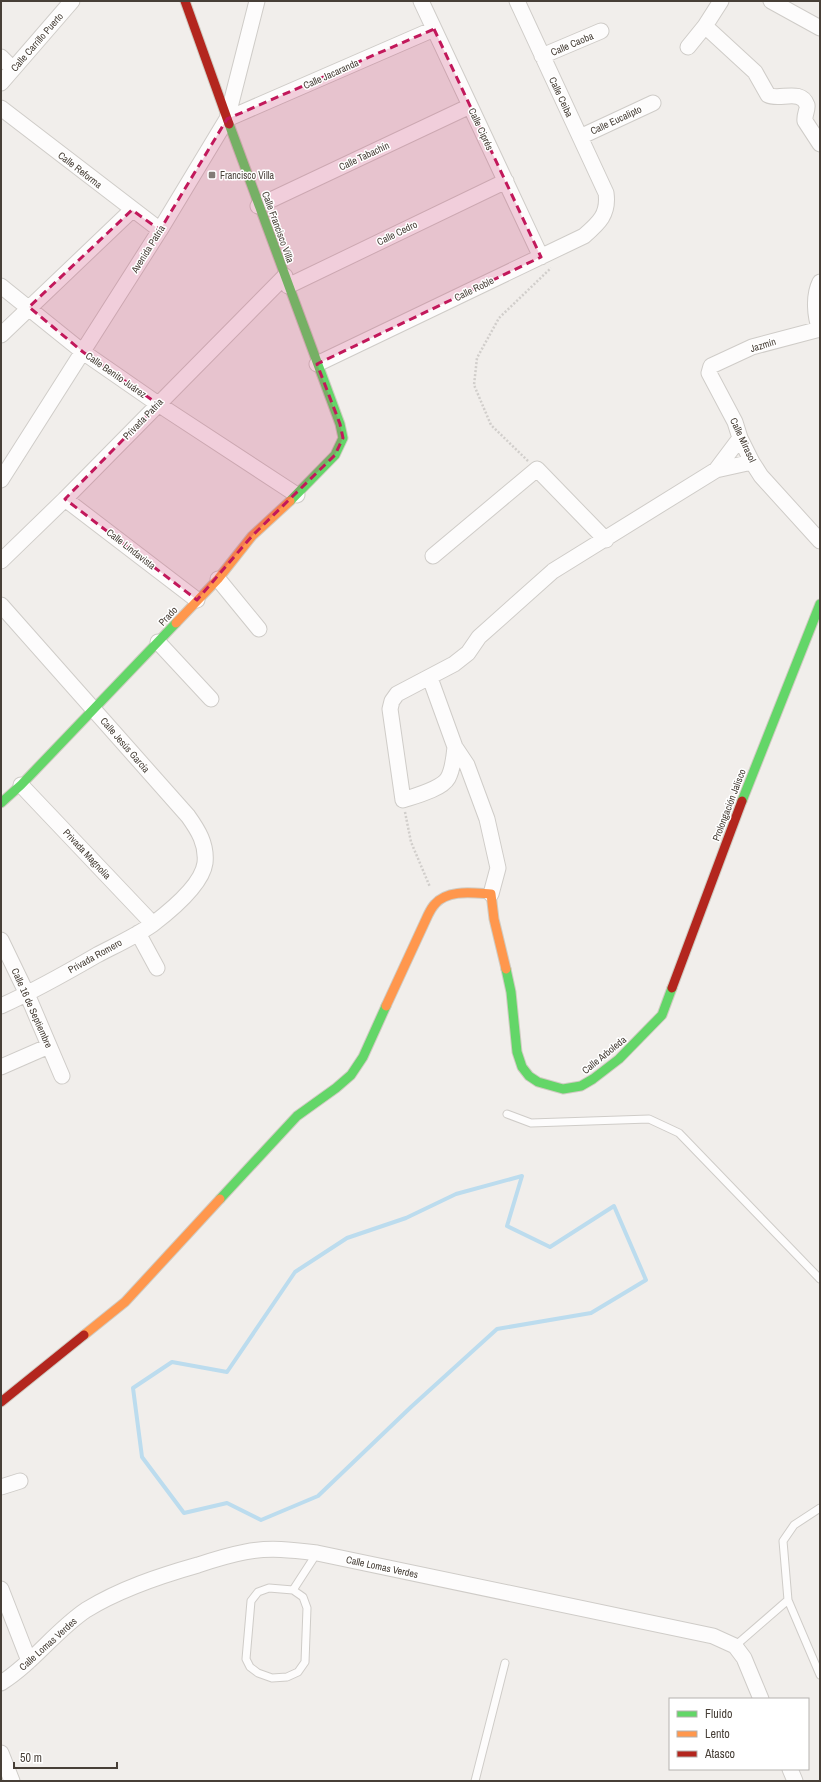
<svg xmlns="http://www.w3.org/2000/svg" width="821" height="1782" font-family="'Archivo Narrow',sans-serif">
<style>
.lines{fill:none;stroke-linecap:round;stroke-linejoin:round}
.stream{stroke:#bcdcee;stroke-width:4}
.lane-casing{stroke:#cfccc8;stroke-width:9}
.street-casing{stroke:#cfccc8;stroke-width:17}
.fast-casing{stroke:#d0cbc2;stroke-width:11}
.slow-casing{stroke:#d0cbc2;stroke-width:11}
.jam-casing{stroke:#d0cbc2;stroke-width:11}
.path{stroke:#d1cecb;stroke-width:2.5;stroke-dasharray:2 2;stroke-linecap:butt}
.lane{stroke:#fdfcfc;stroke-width:7}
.street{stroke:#fdfcfc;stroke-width:15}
.fast{stroke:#63d668;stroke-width:9}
.slow{stroke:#ff974d;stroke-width:9}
.jam{stroke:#b3261e;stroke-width:9}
.marked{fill:#c2185b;fill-opacity:0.2;stroke:#c2185b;stroke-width:3;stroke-dasharray:8 5;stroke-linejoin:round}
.poi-dot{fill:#827c76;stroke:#fff;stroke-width:1.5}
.labels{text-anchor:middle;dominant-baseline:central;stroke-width:3;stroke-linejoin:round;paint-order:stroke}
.street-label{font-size:10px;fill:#473f37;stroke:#fff}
.poi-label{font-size:10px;fill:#473f37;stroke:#fff;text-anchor:start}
</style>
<rect width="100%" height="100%" fill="#f1eeeb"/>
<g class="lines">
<path class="stream" d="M522,1176l-15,50 43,21 64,-41 32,74 -55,33 -94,16 -86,78 -93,89 -57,24 -34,-17 -43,10 -42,-56 -9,-69 39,-26 55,10 68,-100 52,-34 59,-20 50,-24z"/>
<g class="lane-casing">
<path id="lane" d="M507,1114l24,9 118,-4 30,14 141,146
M293,1590l10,7 4,11 -2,54 -7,10 -11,5 -15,1 -14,-5 -8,-6 -4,-8 5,-58 7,-9 11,-4 24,2 24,-37
M788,1600l32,75
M735,1646l53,-46 -5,-59 11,-16 26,-17
M475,1781l30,-118"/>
</g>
<g class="street-casing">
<path id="street" d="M421,1l120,256
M771,1l49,27
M705,26l50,46 13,23c11,6 33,-7 39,10 1,5 -3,10 -2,16l15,23
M688,47l17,-21 16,-25
M542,56l59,-25
M1,57l12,12
M1,83l71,-82
M1,108l159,122
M227,119l207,-90
M580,137l73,-34
M258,206l212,-100
M820,282c-7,14 -5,35 0,48
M1,286l82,66 75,52 139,91
M288,286l218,-105
M820,329l-68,18 -41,19 -2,7 26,49 5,16 12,24 9,14 59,65
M1,335l131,-125
M317,364l267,-128c15,-13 25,-22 22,-43l-89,-192
M716,470l36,-8
M1,480l159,-250 67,-111 30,-118
M65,499l132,101
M433,556l104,-87 69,71
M1,561l64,-62 220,-223
M218,579l41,50
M1,605l187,211c10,14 19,28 17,47 -3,22 -35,48 -52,61 -17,12 -37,21 -56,31 -31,18 -63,36 -96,51
M158,642l53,57
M430,678l25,69 12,18 20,54 11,49 -7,26
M455,747c-1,10 -2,22 -7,31 -6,11 -33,18 -45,22l-13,-91 2,-8 5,-7 57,-30 14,-11 11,-16 74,-66 163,-101 24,-32
M21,785l132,139
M138,933l19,35
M1,940l26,54 35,82
M1,1067l48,-21
M1,1487l19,-6
M1,1589l28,72
M1,1683c32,-20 54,-52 85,-73 34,-21 73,-34 112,-45 15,-5 31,-10 47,-13 24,-5 48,-2 72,1l396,83 22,10 9,12 17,41
M1,1753l11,28
M790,1769l5,12"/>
</g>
<g class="fast-casing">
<path id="fast" d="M229,124l111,300 3,14 -8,17 -45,46
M742,801l78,-197
M1,803l20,-18 155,-162
M506,969l5,23 6,60 5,15 7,9 9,6 25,7 18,-3 12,-7 26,-20 43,-44 10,-27
M220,1199l77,-83 39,-28 15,-13 12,-18 23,-51"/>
</g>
<g class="slow-casing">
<path id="slow" d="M176,623l42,-44 34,-43 38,-35
M386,1006l42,-91c2,-4 4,-8 7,-11 13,-15 38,-11 56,-10l3,25 12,50
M84,1335l41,-33 95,-103"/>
</g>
<g class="jam-casing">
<path id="jam" d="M185,1l44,123
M672,988l70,-187
M1,1402l83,-67"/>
</g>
<path class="path" d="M528,461l-37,-36 -17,-40 3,-27 22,-40 52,-50
M405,812l6,30 19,45"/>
<use href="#lane" class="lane"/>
<use href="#street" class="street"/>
<use href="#fast" class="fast"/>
<use href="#slow" class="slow"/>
<use href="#jam" class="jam"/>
</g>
<path class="marked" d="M434,29l107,228 -224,107 23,60 3,14 -8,17 -83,81 -55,64 -132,-101 93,-95 -75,-52 -54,-45 103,-97 28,20 67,-111z"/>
<rect class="poi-dot" x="208" y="171" width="8" height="8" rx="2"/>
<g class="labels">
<g class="street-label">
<text transform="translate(37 42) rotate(-49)">Calle Carrillo Puerto</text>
<text transform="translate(572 44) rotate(-23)">Calle Caoba</text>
<text transform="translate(331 74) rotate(-24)">Calle Jacaranda</text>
<text transform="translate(561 97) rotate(65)">Calle Ceiba</text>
<text transform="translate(616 120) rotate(-25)">Calle Eucalipto</text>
<text transform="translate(481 129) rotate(65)">Calle Ciprés</text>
<text transform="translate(364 156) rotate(-25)">Calle Tabachín</text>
<text transform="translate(80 170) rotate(38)">Calle Reforma</text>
<text transform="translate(278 227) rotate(70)">Calle Francisco Villa</text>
<text transform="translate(397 233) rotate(-26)">Calle Cedro</text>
<text transform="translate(148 249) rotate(-58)">Avenida Patria</text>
<text transform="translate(474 289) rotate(-26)">Calle Roble</text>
<text transform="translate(763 345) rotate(-17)">Jazmín</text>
<text transform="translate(116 375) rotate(35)">Calle Benito Juárez</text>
<text transform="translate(143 419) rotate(-46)">Privada Patria</text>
<text transform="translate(743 440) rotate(65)">Calle Mirasol</text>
<text transform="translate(131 549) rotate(38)">Calle Lindavista</text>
<text transform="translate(168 616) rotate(-47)">Prado</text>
<text transform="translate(125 745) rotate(49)">Calle Jesús García</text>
<text transform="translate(729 805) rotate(-69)">Prolongación Jalisco</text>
<text transform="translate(87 854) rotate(47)">Privada Magnolia</text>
<text transform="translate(95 956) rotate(-29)">Privada Romero</text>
<text transform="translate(32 1008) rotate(66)">Calle 16 de Septiembre</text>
<text transform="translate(604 1055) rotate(-39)">Calle Arboleda</text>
<text transform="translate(382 1567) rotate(12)">Calle Lomas Verdes</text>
<text transform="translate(48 1644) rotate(-42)">Calle Lomas Verdes</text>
</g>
<g class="poi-label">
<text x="220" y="175">Francisco Villa</text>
</g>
</g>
<rect width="821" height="1782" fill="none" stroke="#473f37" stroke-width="4"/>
<rect x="669" y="1698" width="140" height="72" fill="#ffffff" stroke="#b5b2af"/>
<rect x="677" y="1711" width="20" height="6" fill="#63d668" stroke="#b5b2af"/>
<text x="705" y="1718" font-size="12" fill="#473f37">Fluido</text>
<rect x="677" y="1731" width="20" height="6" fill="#ff974d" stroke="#b5b2af"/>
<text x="705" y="1738" font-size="12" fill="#473f37">Lento</text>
<rect x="677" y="1751" width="20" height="6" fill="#b3261e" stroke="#b5b2af"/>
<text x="705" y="1758" font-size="12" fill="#473f37">Atasco</text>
<path d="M14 1762v6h103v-6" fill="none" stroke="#473f37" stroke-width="2"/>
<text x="20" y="1762" font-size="12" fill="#473f37" stroke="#ffffff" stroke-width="3" paint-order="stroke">50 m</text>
</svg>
